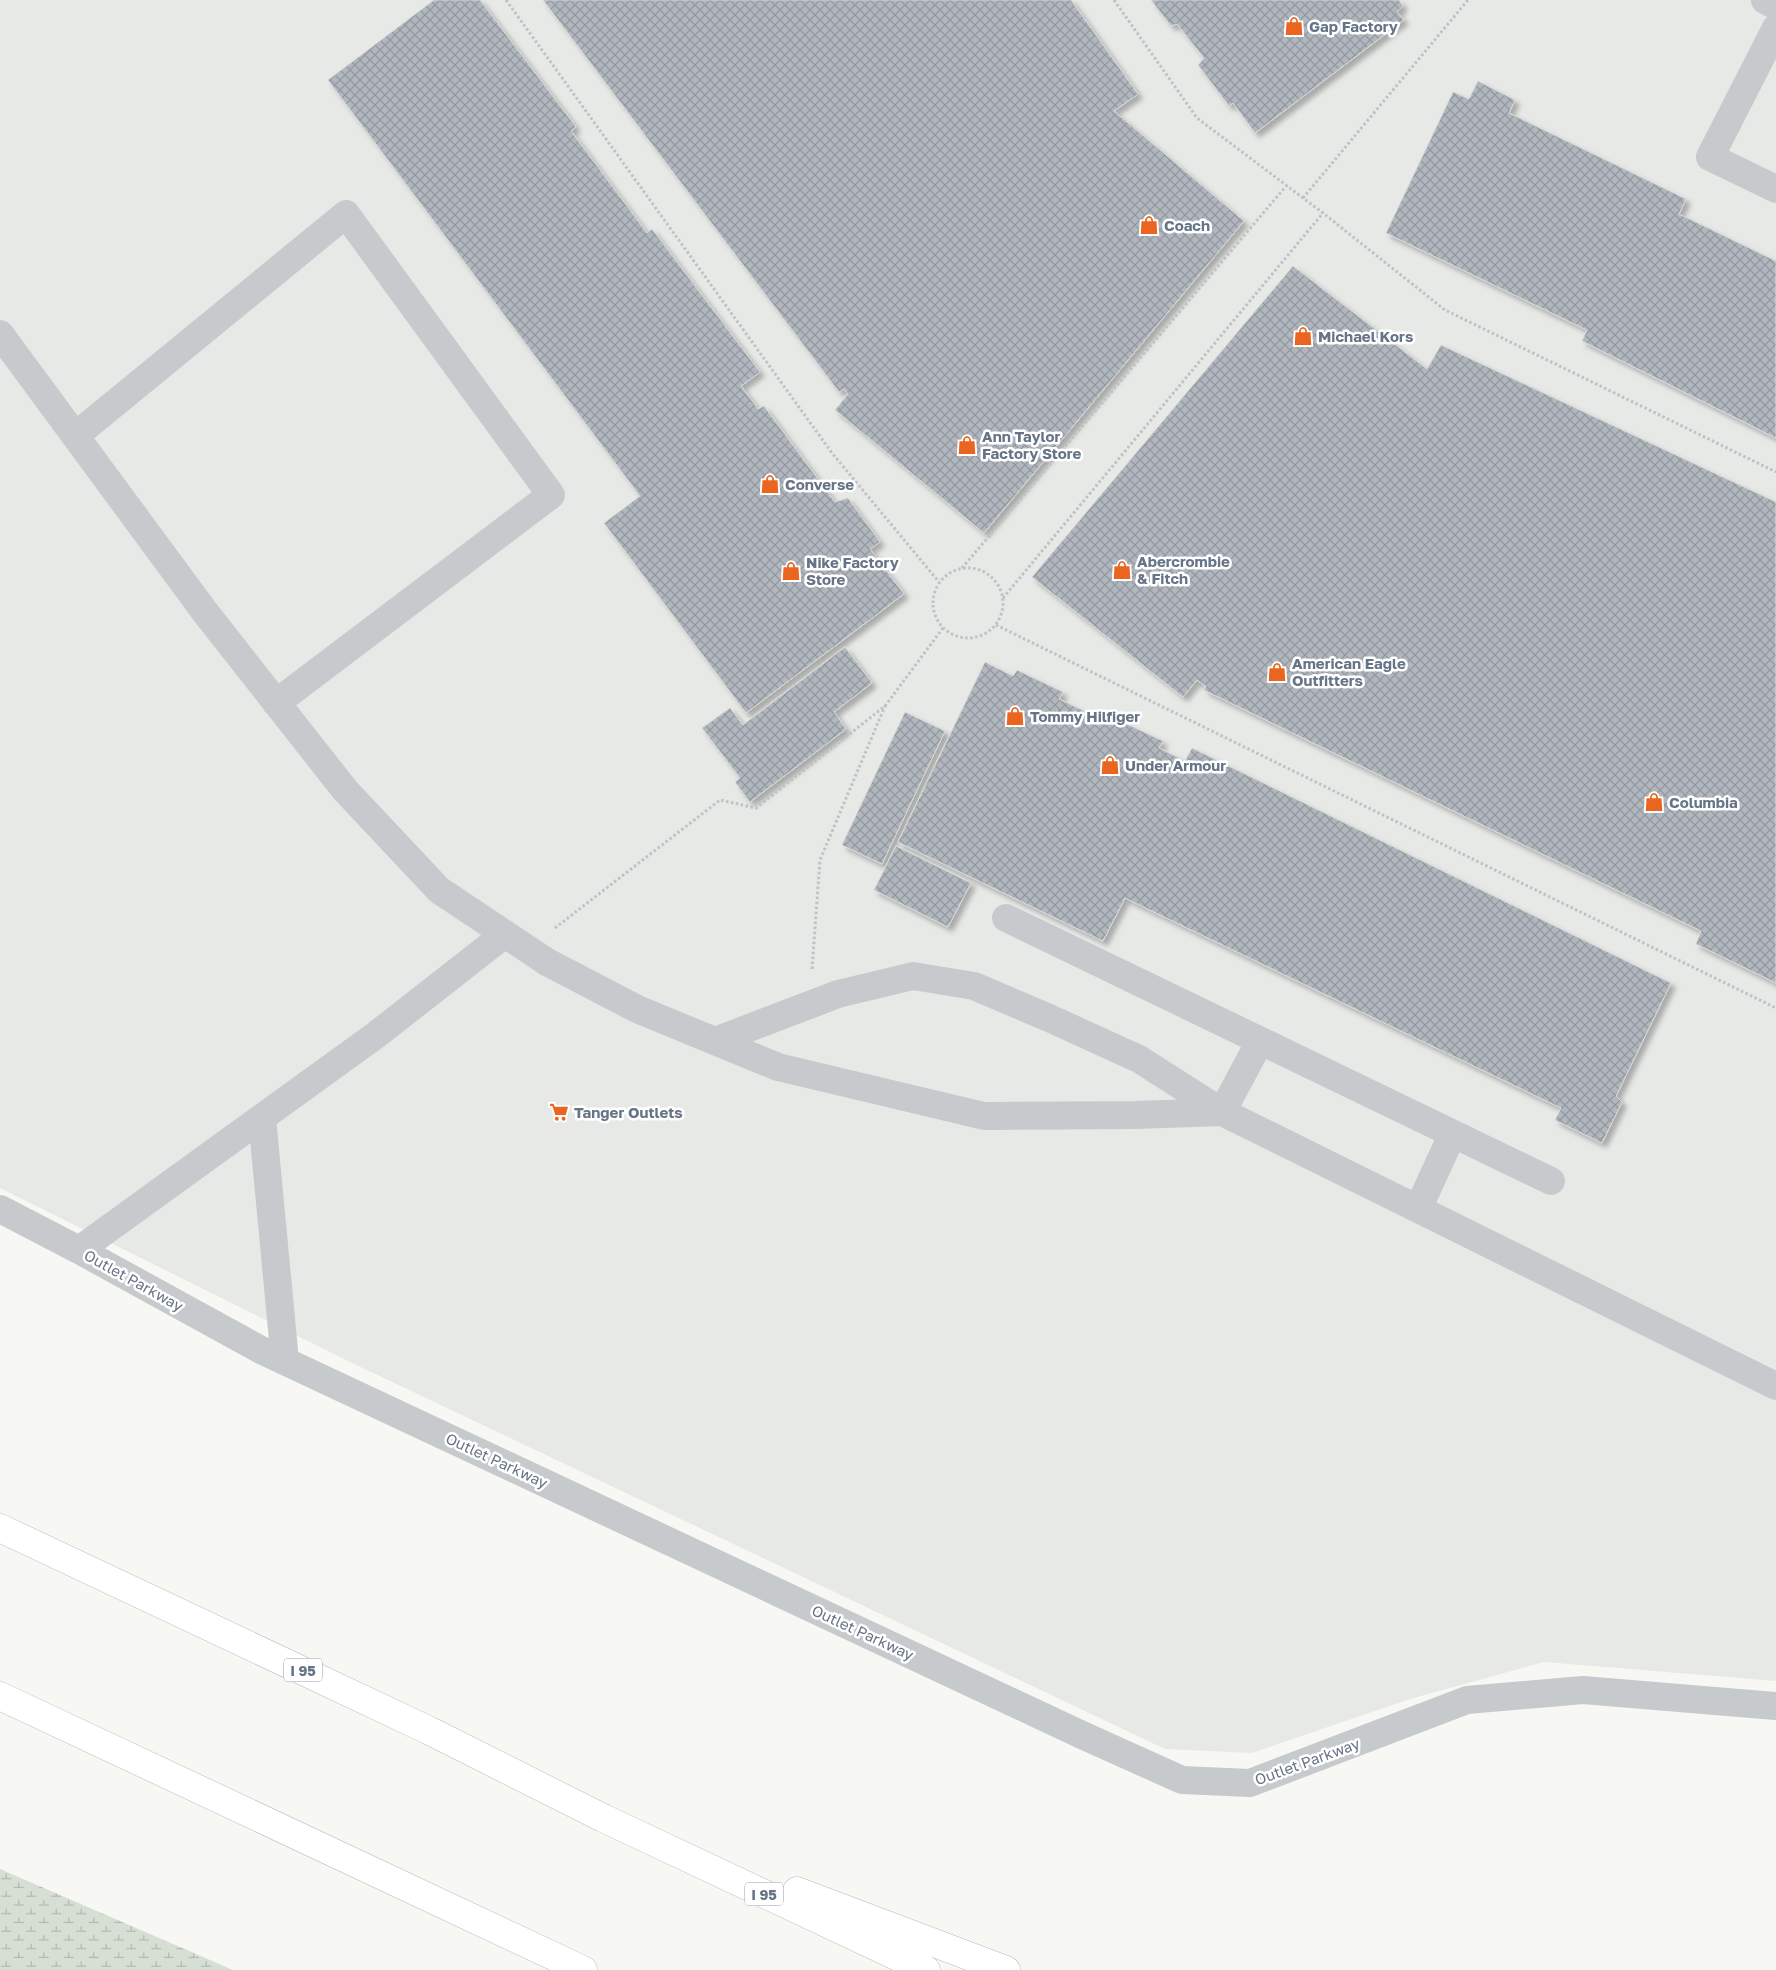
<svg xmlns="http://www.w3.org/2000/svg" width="1776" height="1970" font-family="'Golos Text',sans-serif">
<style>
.built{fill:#e7e9e7}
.wetland{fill:url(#wetland-marsh)}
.building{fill:url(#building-cross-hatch);stroke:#d8d8d6;filter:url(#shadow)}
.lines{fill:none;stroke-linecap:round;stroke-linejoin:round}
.highway-casing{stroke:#b9bbbf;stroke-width:29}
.path{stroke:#c0c1c4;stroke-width:3;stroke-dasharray:2.5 2.5;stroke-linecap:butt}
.minor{stroke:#c7cacd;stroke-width:28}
.highway{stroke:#fff;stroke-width:28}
.labels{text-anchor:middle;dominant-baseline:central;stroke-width:5;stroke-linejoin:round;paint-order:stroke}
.shield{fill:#fff;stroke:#939eaa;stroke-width:1}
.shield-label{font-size:14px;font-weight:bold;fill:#657486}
.poi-label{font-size:15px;font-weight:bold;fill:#657486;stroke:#fff;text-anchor:start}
.street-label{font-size:15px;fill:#657486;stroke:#fff}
</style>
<defs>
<pattern id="wetland-marsh" width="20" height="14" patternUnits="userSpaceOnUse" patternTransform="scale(1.25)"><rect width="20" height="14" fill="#d7dfd4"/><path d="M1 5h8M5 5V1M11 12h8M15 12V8" fill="none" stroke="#b2b9b2"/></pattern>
<pattern id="building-cross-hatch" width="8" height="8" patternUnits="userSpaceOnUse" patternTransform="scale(1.25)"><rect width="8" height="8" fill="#b1b7be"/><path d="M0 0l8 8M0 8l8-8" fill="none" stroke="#9499a0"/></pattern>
<filter id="shadow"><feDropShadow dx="4.5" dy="4.5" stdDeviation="2.5" flood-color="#0004"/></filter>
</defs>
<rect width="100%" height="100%" fill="#f7f7f3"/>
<path class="built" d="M0,0h1776v1681l-232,-19 -134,37 -158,54 -87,-4 -819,-389 -346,-172z"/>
<path class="wetland" d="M0,1869l233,101h-233z"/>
<path class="building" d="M434,0h46l96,127 -5,4 76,102 5,-4 108,143 -19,14 17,23 6,-3 71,96 13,-4 32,44 -10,7 34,45 -158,119 -142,-190 36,-27 -312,-416z
M543,0h528l67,94 -24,17 130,110 -260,312 -149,-123 13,-16 -4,-5 -5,3z
M1151,0h248l4,6 -6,6 7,8 -149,113 -22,-30 -4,3 -31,-41 6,-7 -27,-34 -6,2z
M1478,81l37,19 -6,13 177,86 -7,15 97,47v177l-194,-97 5,-11 -201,-97 67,-141 16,7z
M1293,266l134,103 14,-24 335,157v481l-80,-39 5,-13 -497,-241 2,-4 -9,-6 -14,17 -151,-120z
M845,647l27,36 -38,29 12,17 -96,73 -15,-20 5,-4 -38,-50 28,-20 13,17z
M985,662l28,14 4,-6 46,22 -4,7 54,26 3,-6 47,22 -4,7 26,13 7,-13 479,235 -55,113 6,6 -20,41 -47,-23 6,-12 -436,-210 -22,43 -205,-99z
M905,712l40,19 -63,133 -40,-19z
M896,846l75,37 -23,44 -74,-37z"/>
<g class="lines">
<g class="highway-casing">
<path id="highway" d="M0,1528l428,202 175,88 323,152
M0,1696l583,274
M797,1891l209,79"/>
</g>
<path class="path" d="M506,0l326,453 107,129
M1114,0l83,118 126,95 122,97 331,162
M1303,198l165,-198
M933 603a35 35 0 1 1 70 0a35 35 0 1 1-70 0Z
M962,568l325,-383
M1003,598l320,-385
M996,625l780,383
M555,928l165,-128 36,8 129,-102 58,-78
M812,969l8,-109 65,-154"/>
<path class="minor" d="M1765,0l11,6
M1776,28l-66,129 66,32
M0,334l205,278 140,178 94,100 108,72 90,47 141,58 206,49 152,-1 86,-3 554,274
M75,436l271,-222 205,281 -275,208
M1006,918l545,263
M715,1041l123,-47 75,-18 61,10 75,32 90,41 83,53 38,-71
M262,1118l23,243
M0,1209l79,41 182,100 821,385 100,45 68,3 217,-83 116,-10 193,16
M1418,1209l34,-74
M79,1250l297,-215 129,-101"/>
<use href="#highway" class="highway"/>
</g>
<defs>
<g id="shop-bare" transform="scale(1.5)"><path d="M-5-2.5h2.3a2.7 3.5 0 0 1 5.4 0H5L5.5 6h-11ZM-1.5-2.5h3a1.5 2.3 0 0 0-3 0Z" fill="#ea6520" stroke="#fff" stroke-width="2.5" paint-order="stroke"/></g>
<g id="supermarket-bare" transform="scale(1.5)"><path d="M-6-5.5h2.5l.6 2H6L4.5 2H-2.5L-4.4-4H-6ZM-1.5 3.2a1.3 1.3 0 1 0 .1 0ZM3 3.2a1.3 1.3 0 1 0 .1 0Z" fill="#ea6520" stroke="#fff" stroke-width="2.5" paint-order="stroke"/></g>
</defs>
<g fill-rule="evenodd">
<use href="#shop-bare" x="1294" y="26"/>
<use href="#shop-bare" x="1149" y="225"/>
<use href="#shop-bare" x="1303" y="336"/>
<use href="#shop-bare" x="967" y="445"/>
<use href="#shop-bare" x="770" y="484"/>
<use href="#shop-bare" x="1122" y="570"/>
<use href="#shop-bare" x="791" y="571"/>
<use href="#shop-bare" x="1277" y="672"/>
<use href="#shop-bare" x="1015" y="716"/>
<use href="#shop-bare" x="1110" y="765"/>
<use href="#shop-bare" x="1654" y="802"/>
<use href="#supermarket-bare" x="559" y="1112"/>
</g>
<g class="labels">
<g class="shield">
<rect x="284" y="1658.5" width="38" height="23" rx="4"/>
<rect x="745" y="1882.5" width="38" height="23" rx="4"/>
</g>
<g class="shield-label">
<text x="303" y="1670">I 95</text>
<text x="764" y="1894">I 95</text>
</g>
<g class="poi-label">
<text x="1309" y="26">Gap Factory</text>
<text x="1164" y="225">Coach</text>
<text x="1318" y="336">Michael Kors</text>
<text x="982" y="436">Ann Taylor<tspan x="982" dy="17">Factory Store</tspan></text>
<text x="785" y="484">Converse</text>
<text x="1137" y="561">Abercrombie<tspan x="1137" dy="17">&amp; Fitch</tspan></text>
<text x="806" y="562">Nike Factory<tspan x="806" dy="17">Store</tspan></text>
<text x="1292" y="663">American Eagle<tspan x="1292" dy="17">Outfitters</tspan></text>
<text x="1030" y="716">Tommy Hilfiger</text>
<text x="1125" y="765">Under Armour</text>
<text x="1669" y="802">Columbia</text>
<text x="574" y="1112">Tanger Outlets</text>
</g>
<g class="street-label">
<text transform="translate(134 1280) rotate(29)">Outlet Parkway</text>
<text transform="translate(497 1460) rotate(25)">Outlet Parkway</text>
<text transform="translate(863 1632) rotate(25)">Outlet Parkway</text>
<text transform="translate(1307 1761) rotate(-20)">Outlet Parkway</text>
</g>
</g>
</svg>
